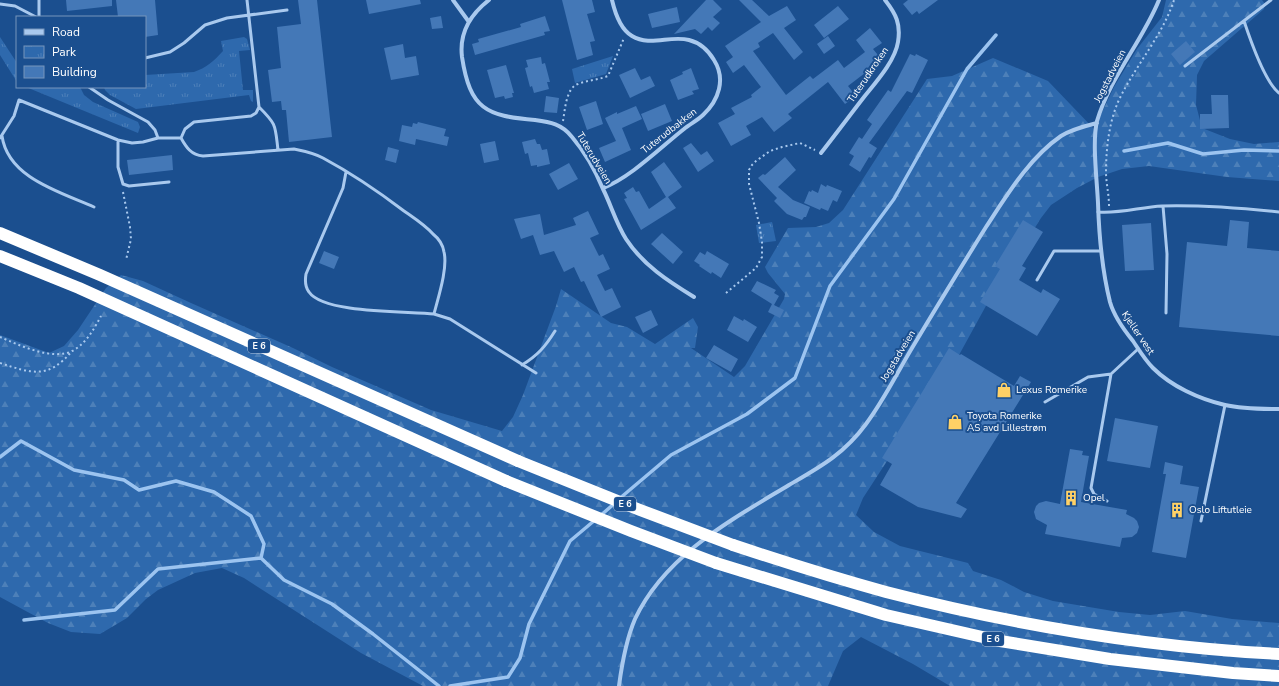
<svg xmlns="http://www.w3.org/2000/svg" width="1279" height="686" font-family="'Nunito Sans',sans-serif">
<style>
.forest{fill:url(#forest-firs)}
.park{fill:url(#park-tufts)}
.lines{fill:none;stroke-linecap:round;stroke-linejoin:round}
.stream{stroke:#9cc4f0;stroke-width:3.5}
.building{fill:#4478b7}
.path{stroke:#a9c9ee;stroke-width:2;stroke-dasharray:2 3;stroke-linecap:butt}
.lane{stroke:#a9c9ee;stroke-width:3}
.street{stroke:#a9c9ee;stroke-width:4}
.highway{stroke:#fff;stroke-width:12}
.highway-bridge{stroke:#fff;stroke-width:12}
.labels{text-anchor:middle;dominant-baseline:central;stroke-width:4;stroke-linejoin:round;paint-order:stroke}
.shield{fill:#1b4f8f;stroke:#bbcadd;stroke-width:1}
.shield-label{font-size:9px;font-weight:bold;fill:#fff}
.street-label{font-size:10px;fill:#fff;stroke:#1b4f8f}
.poi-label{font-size:10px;fill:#fff;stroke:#1b4f8f;text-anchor:start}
</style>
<defs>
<pattern id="forest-firs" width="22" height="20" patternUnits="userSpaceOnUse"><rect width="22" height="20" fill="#2e69ad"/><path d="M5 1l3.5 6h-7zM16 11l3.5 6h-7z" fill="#4d80b9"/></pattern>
<pattern id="park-tufts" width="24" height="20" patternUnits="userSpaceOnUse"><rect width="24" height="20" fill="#2e69ad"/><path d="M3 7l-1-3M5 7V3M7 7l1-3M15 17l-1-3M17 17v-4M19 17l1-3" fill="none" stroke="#4d80b9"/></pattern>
</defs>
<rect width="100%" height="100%" fill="#1b4f8f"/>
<path class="forest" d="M1166,0h96l3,4 -1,5 -60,52 -7,14 -1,30 6,23 28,11 24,5 25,-2v39l-52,-4 -78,-11 -27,3 -24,8 -21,11 -26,17 -10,13 -48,75 -34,62 -57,83 -39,60 -7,17 18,17 26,14 68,17 5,8 28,9 23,12 29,9 66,11 31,3 35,-4 47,8 47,4v63h-329l-37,-22 -52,-27 -18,14 -15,35h-405l-62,-33 -117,-75 -22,-10 -27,5 -37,17 -12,9 -19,19 -27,16 -29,-2 -23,-9 -48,-26v-262l49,18 15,-7 14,-16 28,-42 15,-13 22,6 48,22 102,45 39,19 99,43 71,21 11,-14 10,-22 33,-89 5,-17 50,34 16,4 28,17 38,-26 5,9 -3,21h-4l43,29 11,-11 39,-67 1,-5 -17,-21 -3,-6 23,-39 28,-1 13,-4 14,-13 84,-131 25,-3 41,-18 55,23 46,48 20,-42 23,-38 25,-32z"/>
<path class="park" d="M0,37l17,26v19l-17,-27z
M244,37l3,2 3,11 -11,1 4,39h10v12l-2,-1 -2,-6 -113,14 -26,-14 -5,-5 -1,-3h41v-12l49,-3c12,-4 20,-11 29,-21l-2,-10z
M613,56l-7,18 -31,9 -3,-14z
M26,87h54l4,8 9,7 45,20 2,5 -2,6z
M772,222l4,19 -17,2 -3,-18z"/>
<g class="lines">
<path class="stream" d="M1124,151l44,-8 35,11 41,-4 35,1
M0,457l21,-16 53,29 50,10 15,10 37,-9 38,11 37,24 13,28 -3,14
M619,499l52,-44 76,-41 48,-36 35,-92 64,-87 73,-130 29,-34
M600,516l15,-13
M261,558l23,22 48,24 41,30 66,52
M24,620l91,-10 43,-41 103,-11
M450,686l58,-9 12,-19 9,-34 41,-83 25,-21"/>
</g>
<path class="building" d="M66,0h46v6l-45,5z
M116,0h39l3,35 -13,2v-20h-27z
M298,0h19l15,137 -43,5 -3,-32h-4l-1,-9 -9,1 -4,-32 13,-2 -4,-41 24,-3z
M366,0h54l1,4 -52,10z
M562,0h30l3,12 -8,2 8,27 -5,1 3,13 -16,5z
M706,0h7l9,9 -9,8 7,6 -8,8 -4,-4 -7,7 -6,-5 -21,5z
M739,0h13l17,16 18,-10 9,14 -12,8 19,24 -9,8 -21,-27 -15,10 2,4 -7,4 33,44 24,-19 3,3 25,-19 6,8 21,-16 -9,-12 14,-12 12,15 -9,6 9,11 -34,26 8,10 -11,8 -17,-22 -40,32 4,4 -18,14 -12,-15 -16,9 5,9 -20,11 -13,-23 17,-9 -4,-6 21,-11 -1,-2 10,-8 -17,-22 -11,8 -7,-11 7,-5 -8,-11 36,-24z
M908,0h30l-19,14 -2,-3 -5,4 -9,-11z
M838,6l11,13 -25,19 -10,-13z
M677,7l3,15 -28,6 -4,-14z
M441,16l2,12 -11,1 -2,-11z
M545,16l5,15 -6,1 1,3 -70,20 -3,-11 7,-2 -1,-3 43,-12 -1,-3z
M828,36l7,10 -11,8 -7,-10z
M1186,41l9,11 -15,13 -9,-11z
M403,44l2,14 11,-2 3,19 -28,5 -7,-32z
M910,54l5,2 1,-2 12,6 -16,33 -5,-2 -38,52 8,5 -6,10 -2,-1 -9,15 -11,-7 5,-9 -5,-3 10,-16 3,2 10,-15 -5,-4 21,-30 3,2z
M541,57l1,7 3,-1 5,19h-3l2,7 -15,4 -2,-7 -2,1 -5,-19 3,-1 -2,-7z
M506,65l8,28h-2l1,4 -8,2 -1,-3 -9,2 -8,-28z
M635,68l6,12 9,-4 5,10 -25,12 -11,-23z
M691,68l8,21 -7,2 2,3 -16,6 -8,-20 13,-6 -1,-2z
M1211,95h17l1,33 -29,1v-15h12z
M546,96l13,2 -2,15 -13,-1z
M596,101l7,23 -16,6 -8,-23z
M665,104l7,17 -24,10 -7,-17z
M636,106l6,13 -20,9 9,22 -26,12 -6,-14 17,-7 -11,-23 12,-6v2z
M418,122l28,7 -2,7 5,1 -2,9 -31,-7 -1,6 -16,-4 3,-16 10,2 1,-4 4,1z
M535,139l2,5h3l2,6 5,-1 3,15 -13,3v-2l-6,1 -3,-13 -3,1 -3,-12z
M495,141l4,19 -15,3 -4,-19z
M691,143l10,12 6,-4 7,10 -16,11 -15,-24z
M388,147l11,3 -3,13 -11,-3z
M172,155l1,15 -44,5 -2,-15z
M785,157l11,13 -18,17 15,13 17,7 -4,10h-2l-2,3 -15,-6 -13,-13 3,-3 -19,-20 5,-4 2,1z
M664,162l18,25 -14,10 8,11 -35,22 -17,-31 3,-1 -3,-5 9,-6 3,5 3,-1 10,18 17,-12 -15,-25z
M569,163l9,16 -20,11 -9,-16z
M821,184l5,3 1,-2 15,6 -5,11 -4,-2 -5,11 -7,-3 -1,2 -16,-7 5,-12 2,1 1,-2 6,3z
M588,211l11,23 -9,4 9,18 4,-2 7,15 -13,6 8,16 7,-3 9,19 -20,10 -17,-36 -3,1 -7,-15 -10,5 -10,-21 -14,4 -7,-20 -12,4 -7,-20 26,-5 4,21 32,-10 -3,-7z
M1023,220l20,12 -21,34 4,2 -7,12 22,13 2,-4 17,10 -23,37 -57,-34 20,-33 -5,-3z
M1230,220l19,2 -2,26 32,3v85l-100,-9 8,-85 40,4z
M1151,223l3,47 -29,1 -3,-46z
M662,233l21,19 -10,12 -22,-20z
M324,251l15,6 -5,12 -15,-6z
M707,251l22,13 -8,14 -9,-6 -1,2 -12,-8 1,-1 -6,-4 6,-9 5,3z
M757,281l19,9 -2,3 5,3 -5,9 10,5 -4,8 -12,-6 4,-8 -21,-13z
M651,310l7,15 -15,8 -8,-16z
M734,316l9,5 1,-2 13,8 -9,15 -21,-12z
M714,345l24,14 -7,13 -25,-14z
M949,348l11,7 1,-1 53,32 6,-10 11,6 -75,121 11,6 -6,9 -43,-11 -38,-22 12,-21 -10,-6z
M1115,418l43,8 -8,42 -43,-7z
M1070,449l13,2 -1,4 7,1 -8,46 46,8 -1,4 8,4 3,3 2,6 -2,6 -5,4 -10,1 -2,9 -75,-13 2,-9 -11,-6 -2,-7 2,-6 3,-3 7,-2 14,3z
M1165,462l18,4 -3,18 19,3 -13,71 -34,-6 14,-78h-3z"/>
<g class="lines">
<path class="path" d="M563,121c2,-11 3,-33 15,-37 10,-4 20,-4 30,-8l16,-38
M123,192l7,35 1,12 -5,21
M1109,206c0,-12 -3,-23 -3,-34 0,-23 3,-49 12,-70 16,-35 44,-65 56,-102
M726,293l30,-25 6,-11v-15l-3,-19 -10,-39v-14l3,-5 4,-4 14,-10 12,-4 18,-4 15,7
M0,337c19,8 54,25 74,13 13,-8 20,-21 27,-34
M0,363c31,10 48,17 72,-12"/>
<path class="lane" d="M39,0v17
M0,4l15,2 21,11
M1244,21c6,18 21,61 35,72
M145,58l25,-6 14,-9 21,-18 22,-7 60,-8
M1185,66l86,-66
M89,87l19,13 40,22 7,8 3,8
M259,107c18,18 16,18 19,43
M2,136c6,42 58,56 92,71
M0,138l14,-22 5,-16 99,40 14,3 11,-1 15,-4h23
M181,138c5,9 10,17 22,18l91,-7c10,2 20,4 29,9 28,15 56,34 81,53 10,7 21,14 29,23 5,4 10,11 11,18 4,16 -6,46 -10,62 -26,-3 -110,0 -125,-22 -4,-5 -4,-12 -3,-18l37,-86 3,-16
M181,138l4,-9 9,-7 57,-6 5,-3 3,-6 -12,-107
M118,140v27l5,17 6,2 40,-4
M1163,206l4,48 -1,59
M1098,212c21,2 43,-5 64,-6 39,-1 79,2 117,6
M1037,280l17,-29h47
M434,314l16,5 86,54
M522,365c16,-10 23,-18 33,-34
M1045,402l43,-25 23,-3
M1107,501l-13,-7 -3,-6 20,-114 27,-25
M1201,521l24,-116"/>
<path class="street" d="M453,0l16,22
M489,0c-18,14 -30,33 -27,57 8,52 24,59 73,63 15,2 27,4 37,17 12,14 24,35 31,52 8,16 13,34 23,50 17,26 42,42 68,58
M1159,0c-17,42 -49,77 -62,121 -5,21 0,59 1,82 1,32 4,67 12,99 4,14 14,28 23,39 6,9 12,19 20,27 18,18 46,31 72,37 17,4 36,4 54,4
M821,153c15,-19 29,-38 43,-56 12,-15 31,-36 34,-55 3,-18 -2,-28 -13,-42
M603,188c27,-10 58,-41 81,-59 6,-5 14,-9 19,-14 16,-15 23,-36 11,-55 -6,-10 -13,-17 -25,-20 -19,-5 -39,7 -57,-4 -12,-7 -17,-23 -20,-36
M619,686c3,-23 7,-46 16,-67 30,-64 96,-99 154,-134 31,-18 55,-31 77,-61 18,-24 31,-51 46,-76 24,-40 49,-81 74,-121 21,-32 43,-69 75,-91 11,-7 24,-10 36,-13"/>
<path class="highway" d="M0,233l100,42 418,186
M0,256l79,32 427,193
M733,545c51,17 102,33 153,47 128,33 261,55 393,62
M716,563l170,52 114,26 110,18 123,14 46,3"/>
<path class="highway-bridge" d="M518,461l122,49 93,35
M506,481l125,50 85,32"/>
</g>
<defs>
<g id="shop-bare" transform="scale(1.2)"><path d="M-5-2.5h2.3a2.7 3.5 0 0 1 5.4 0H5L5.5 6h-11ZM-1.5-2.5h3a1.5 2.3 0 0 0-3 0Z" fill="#ffd166" stroke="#1b4f8f" stroke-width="2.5" paint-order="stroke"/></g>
<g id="building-bare" transform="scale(1.2)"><path d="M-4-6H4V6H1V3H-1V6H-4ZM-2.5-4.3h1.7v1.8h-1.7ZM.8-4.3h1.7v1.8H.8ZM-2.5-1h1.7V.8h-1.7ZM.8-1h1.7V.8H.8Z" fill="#ffd166" stroke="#1b4f8f" stroke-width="2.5" paint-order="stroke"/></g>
</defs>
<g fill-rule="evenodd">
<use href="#shop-bare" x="1004" y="390"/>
<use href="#shop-bare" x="955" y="422"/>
<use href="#building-bare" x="1071" y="498"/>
<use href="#building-bare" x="1177" y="510"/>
</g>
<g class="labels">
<g class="shield">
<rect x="248" y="339" width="22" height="14" rx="3"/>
<rect x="614" y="497" width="22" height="14" rx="3"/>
<rect x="982" y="632" width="22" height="14" rx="3"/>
</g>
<g class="shield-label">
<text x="259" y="346">E 6</text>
<text x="625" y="504">E 6</text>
<text x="993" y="639">E 6</text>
</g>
<g class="street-label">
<text transform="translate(868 75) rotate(-56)">Tuterudkroken</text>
<text transform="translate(1110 76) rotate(-63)">Jogstadveien</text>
<text transform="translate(669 131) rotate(-38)">Tuterudbakken</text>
<text transform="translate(594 158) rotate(59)">Tuterudveien</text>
<text transform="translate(1138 333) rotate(56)">Kjeller vest</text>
<text transform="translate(898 356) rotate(-59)">Jogstadveien</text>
</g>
<g class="poi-label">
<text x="1016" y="390">Lexus Romerike</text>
<text x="967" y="416">Toyota Romerike<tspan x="967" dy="12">AS avd Lillestrøm</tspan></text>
<text x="1083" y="498">Opel</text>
<text x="1189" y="510">Oslo Liftutleie</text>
</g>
</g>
<rect x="16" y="16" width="130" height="72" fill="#1b4f8f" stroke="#7695bc"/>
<rect x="24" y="29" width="20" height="6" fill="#a9c9ee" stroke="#7695bc"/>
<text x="52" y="36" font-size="12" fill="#ffffff">Road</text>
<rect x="24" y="46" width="20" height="12" fill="url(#park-tufts)" stroke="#7695bc"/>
<text x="52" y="56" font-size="12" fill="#ffffff">Park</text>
<rect x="24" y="66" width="20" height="12" fill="#4478b7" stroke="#7695bc"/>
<text x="52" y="76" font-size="12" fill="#ffffff">Building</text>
</svg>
